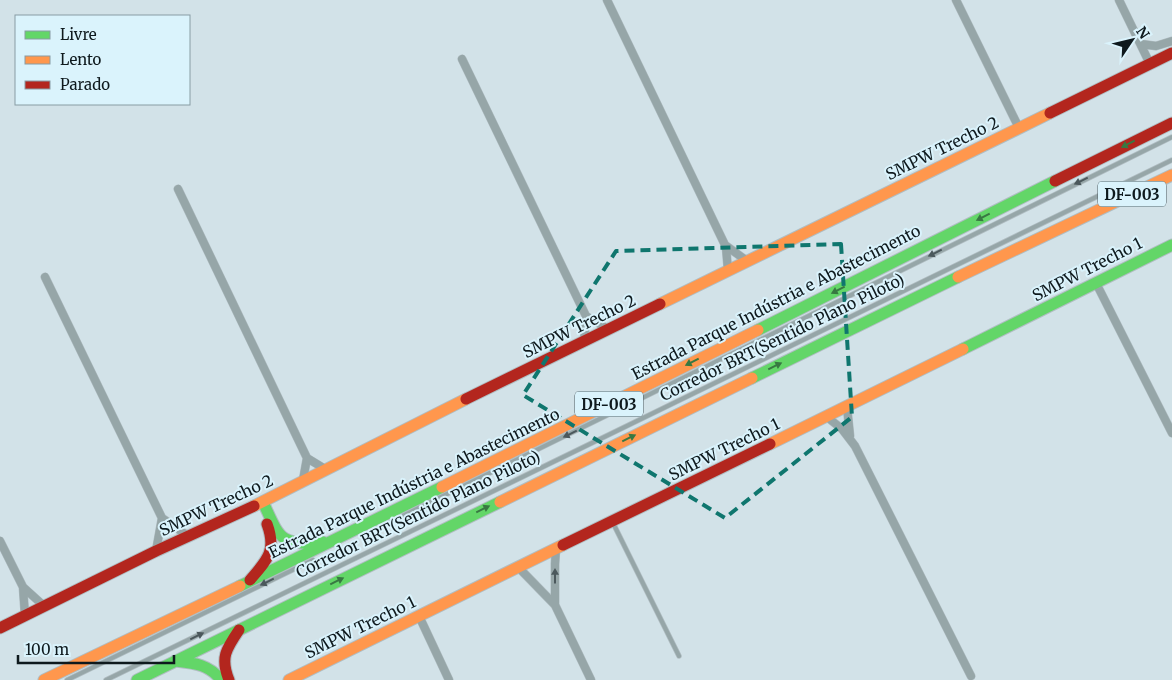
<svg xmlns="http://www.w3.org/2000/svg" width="1172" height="680" font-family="Merriweather,serif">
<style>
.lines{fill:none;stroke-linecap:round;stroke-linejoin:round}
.lane-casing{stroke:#b0bdc2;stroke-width:5.5}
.street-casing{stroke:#b0bdc2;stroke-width:9}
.fast-casing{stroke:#b0bdc2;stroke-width:13}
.slow-casing{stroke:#b0bdc2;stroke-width:13}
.jam-casing{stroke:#b0bdc2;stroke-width:13}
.lane{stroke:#96a6a8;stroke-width:4}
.street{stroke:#96a6a8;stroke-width:8}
.fast{stroke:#63d668;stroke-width:11}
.slow{stroke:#ff974d;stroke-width:11}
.jam{stroke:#b3261e;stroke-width:11}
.oneway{fill:#387842}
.oneway2{fill:#4b585c}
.marked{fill:none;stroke:#0f766e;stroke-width:4;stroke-dasharray:10 6;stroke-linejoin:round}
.labels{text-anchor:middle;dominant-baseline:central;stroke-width:4;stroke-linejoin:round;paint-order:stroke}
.shield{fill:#daf3fc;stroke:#4b5a60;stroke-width:1}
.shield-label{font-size:15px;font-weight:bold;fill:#0e191d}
.street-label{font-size:16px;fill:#0e191d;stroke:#daf3fc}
</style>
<rect width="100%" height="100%" fill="#d2e2e8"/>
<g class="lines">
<g class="lane-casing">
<path id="lane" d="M613,523l66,133
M378,528l794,-391
M67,680l246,-120
M106,680l1066,-520"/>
</g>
<g class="street-casing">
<path id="street" d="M607,0l118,245 22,16
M956,0l63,128
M1119,0l31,64
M1141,44l15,2 16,-5
M462,59l124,257 22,13
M178,189l129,269 18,11
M726,247l2,24
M45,277l117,241 26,18
M1096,283l76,150
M584,341l2,-25
M847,407l3,29
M827,417l15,12 13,17 116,230
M303,480l4,-22
M0,541l23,46 21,19
M156,551l6,-33
M518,567l37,38 36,75
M23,587l2,29
M555,605v-41l1,-16
M419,616l30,64"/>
</g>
<g class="fast-casing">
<path id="fast" d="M758,330l297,-149
M963,349l209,-104
M752,378l206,-101
M263,502c17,37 17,44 60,40
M240,586l202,-99
M175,661c18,2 34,3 46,19
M137,680l363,-178"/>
</g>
<g class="slow-casing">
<path id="slow" d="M958,277l214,-102
M660,304l390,-191
M770,444l193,-95
M442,487l316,-157
M500,502l252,-124
M254,506l212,-107
M44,680l196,-94
M289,680l274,-135"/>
</g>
<g class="jam-casing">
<path id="jam" d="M1050,113l122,-60
M1055,181l117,-58
M466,399l194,-95
M563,545l207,-101
M250,580c17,-20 27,-29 17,-56
M0,628l156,-77 98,-45
M229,680c-9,-22 -3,-31 10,-50"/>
</g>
<use href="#lane" class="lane"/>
<use href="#street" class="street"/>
<use href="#fast" class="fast"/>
<use href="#slow" class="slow"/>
<use href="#jam" class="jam"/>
</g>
<defs><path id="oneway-solid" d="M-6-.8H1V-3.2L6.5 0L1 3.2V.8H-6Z" transform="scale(1.25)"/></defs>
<g class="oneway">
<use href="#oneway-solid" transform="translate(1128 144) rotate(153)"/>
<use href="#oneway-solid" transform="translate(983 217) rotate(153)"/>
<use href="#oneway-solid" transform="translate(838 290) rotate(153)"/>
<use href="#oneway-solid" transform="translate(692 362) rotate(153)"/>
<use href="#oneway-solid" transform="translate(775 366) rotate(-26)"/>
<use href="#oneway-solid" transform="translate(629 438) rotate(-26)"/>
<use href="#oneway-solid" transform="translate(483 509) rotate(-26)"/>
<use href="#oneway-solid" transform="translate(337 581) rotate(-26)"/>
</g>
<g class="oneway2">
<use href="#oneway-solid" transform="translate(1081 181) rotate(154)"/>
<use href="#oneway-solid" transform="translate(935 253) rotate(154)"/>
<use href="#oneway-solid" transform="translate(570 434) rotate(154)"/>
<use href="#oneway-solid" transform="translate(555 576) rotate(-90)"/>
<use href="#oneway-solid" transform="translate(267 582) rotate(154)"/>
<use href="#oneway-solid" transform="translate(197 636) rotate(-26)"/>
</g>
<path class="marked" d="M841,244l11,173 -127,101 -202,-123 93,-144z"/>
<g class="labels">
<g class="shield">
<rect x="1098" y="181.5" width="68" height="25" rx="4"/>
<rect x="575" y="391.5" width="68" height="25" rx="4"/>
</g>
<g class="shield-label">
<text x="1132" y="194">DF-003</text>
<text x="609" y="404">DF-003</text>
</g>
<g class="street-label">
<text transform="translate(942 148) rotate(-26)">SMPW Trecho 2</text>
<text transform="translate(1087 269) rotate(-27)">SMPW Trecho 1</text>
<text transform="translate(776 302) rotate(-27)">Estrada Parque Indústria e Abastecimento</text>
<text transform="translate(579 326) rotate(-26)">SMPW Trecho 2</text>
<text transform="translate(782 337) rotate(-26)">Corredor BRT(Sentido Plano Piloto)</text>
<text transform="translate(724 449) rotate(-26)">SMPW Trecho 1</text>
<text transform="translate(414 483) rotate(-26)">Estrada Parque Indústria e Abastecimento</text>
<text transform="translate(216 505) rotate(-25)">SMPW Trecho 2</text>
<text transform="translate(418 514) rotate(-26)">Corredor BRT(Sentido Plano Piloto)</text>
<text transform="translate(360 627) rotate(-26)">SMPW Trecho 1</text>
</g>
</g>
<rect x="15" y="15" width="175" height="90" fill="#daf3fc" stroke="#889ca3"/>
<rect x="25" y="31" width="25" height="8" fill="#63d668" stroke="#889ca3"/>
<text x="60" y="40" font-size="15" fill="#0e191d">Livre</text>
<rect x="25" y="56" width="25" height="8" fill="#ff974d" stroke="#889ca3"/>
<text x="60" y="65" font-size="15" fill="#0e191d">Lento</text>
<rect x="25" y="81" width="25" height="8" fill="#b3261e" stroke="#889ca3"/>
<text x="60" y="90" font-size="15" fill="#0e191d">Parado</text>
<g transform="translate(1132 40) rotate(55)" stroke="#daf3fc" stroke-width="4" paint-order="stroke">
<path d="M0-4L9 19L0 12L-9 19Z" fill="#0e191d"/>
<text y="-8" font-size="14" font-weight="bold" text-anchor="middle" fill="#0e191d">N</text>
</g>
<path d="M18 655v8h156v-8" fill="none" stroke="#0e191d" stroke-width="2.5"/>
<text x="25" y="655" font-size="15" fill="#0e191d" stroke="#daf3fc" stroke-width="4" paint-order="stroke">100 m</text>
</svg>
